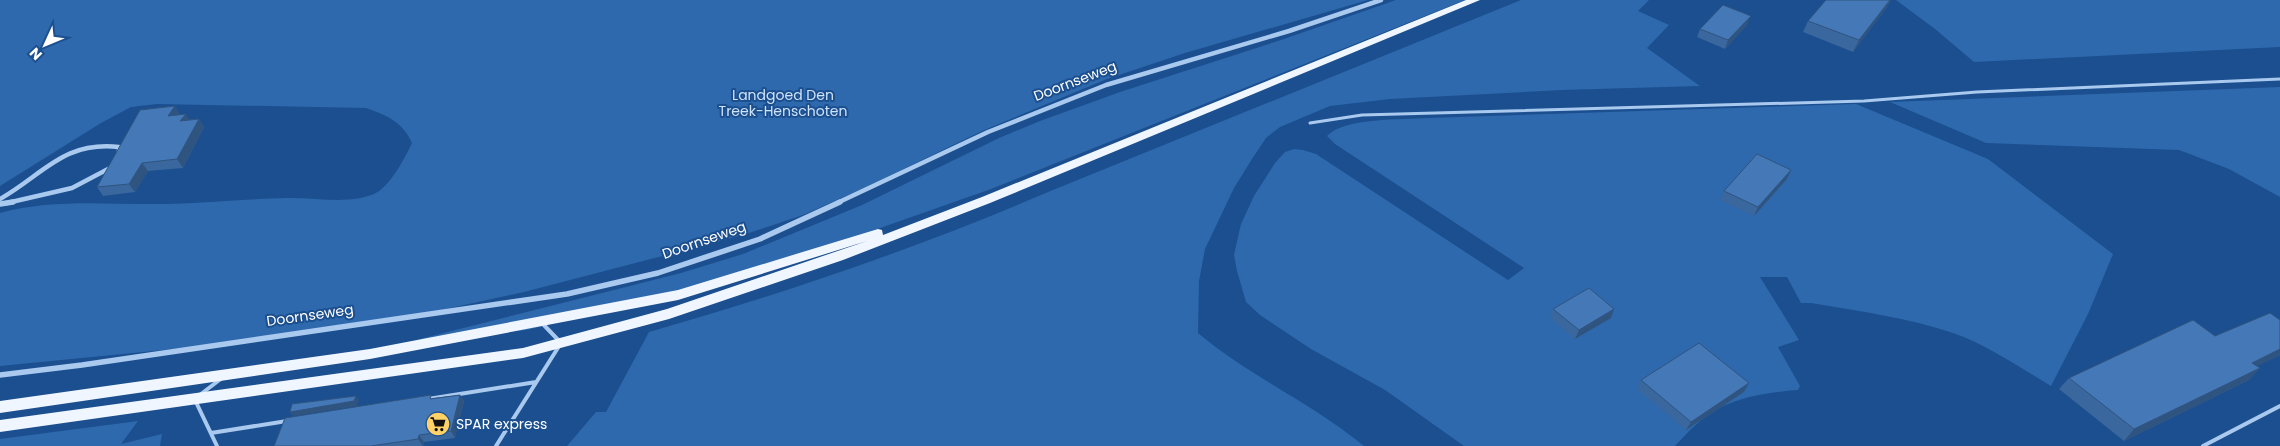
<svg xmlns="http://www.w3.org/2000/svg" width="2280" height="446" font-family="Poppins,sans-serif">
<style>
.green{fill:#2e69ad}
.lines{fill:none;stroke-linecap:round;stroke-linejoin:round}
.lane-far1{stroke:#a9c9ee;stroke-width:3}
.lane{stroke:#a9c9ee;stroke-width:4}
.street-far1{stroke:#a9c9ee;stroke-width:4.5}
.street{stroke:#a9c9ee;stroke-width:5.5}
.primary{fill:#f0f6ff;fill-rule:evenodd}
.wall{fill:#3a679d}
.shaded-wall{fill:#305480}
.building{fill:#4478b7;stroke:#305480}
.labels{text-anchor:middle;dominant-baseline:central;stroke-width:4;stroke-linejoin:round;paint-order:stroke}
.street-label{font-size:14px;fill:#fff;stroke:#1b4f8f}
.park-label{font-size:14px;fill:#cfe3fa;stroke:#1b4f8f}
.poi-label{font-size:14px;fill:#fff;stroke:#1b4f8f;text-anchor:start}
</style>
<rect width="100%" height="100%" fill="#1b4f8f"/>
<path class="green" d="M0,0h1368l-183,53 -78,26 -125,52 -118,57 -61,27 -60,20 -219,57 -101,22 -239,34 -184,18v-153c54,-15 111,-8 166,-9 40,-1 81,-5 121,-6 29,-1 60,7 87,-4 15,-6 31,-36 38,-51 -9,-21 -26,-28 -46,-35l-209,-4 -26,3 -30,16 -101,63z
M1396,0h69l-474,189 -176,62 -95,30 -193,49 -111,10 265,-67 62,-19 119,-49 137,-67 41,-17 80,-29 161,-52z
M1521,0h128l-11,11 31,14 -22,23 53,38 -138,4 -172,9 -60,7 -50,21 -14,11 -14,21 -18,29 -29,61 -6,32 -1,52c51,43 114,70 166,113h-797l29,-34h10l43,-80c136,-39 269,-84 399,-140z
M1896,0h384v47l-306,15 -39,-33z
M2280,87v110l-51,-28 -50,-19 -193,-7 -96,-41z
M1856,104l132,55 125,95 -25,60 -37,72c-31,-18 -63,-41 -98,-53 -45,-15 -94,-22 -142,-30h-10l-14,-26h-27l39,63 -21,7 22,39 -2,4c-27,2 -55,6 -79,18 -16,8 -32,25 -44,38h-211l-79,-56 -74,-41 -51,-34 -14,-13 -9,-31 -3,-16 7,-31 13,-28 21,-33 10,-11 9,-3 9,1 13,4 192,126 16,-12 -189,-124 -8,-8c18,-19 75,-16 101,-18z
M138,421l-17,23 41,-10 -2,12h-160v-7z"/>
<g class="lines">
<path class="lane-far1" d="M1310,123l52,-8 502,-14 113,-9 303,-13"/>
<path class="lane" d="M201,394l21,-16
M428,399l108,-17
M195,400l22,46
M211,433l76,-12
M496,446l65,-103 -19,-20
M2203,446l77,-40"/>
<path class="street-far1" d="M0,199c44,-25 63,-58 119,-52v6
M7,203l65,-15 38,-20
M837,203l151,-71 118,-47 183,-54 92,-31"/>
<path class="street" d="M0,204l13,-2
M0,375l82,-10 485,-71 91,-21 102,-34 80,-37"/>
<path class="primary" d="M1466,0h14l-490,203 -147,57 -174,59 -146,39 -523,74v-12l523,-72 144,-39 200,-68 -189,59 -308,59 -370,54v-12l370,-52 308,-59 200,-61 4,1 1,5 99,-38z"/>
</g>
<path class="wall" d="M1826,0h65l-4,7 -34,45 -50,-20 5,-11z
M1747,25l-22,24 -28,-12 3,-8z
M180,114l10,6 9,-1 5,8 -21,41 -35,3 -13,21 -32,4 -6,-9z
M1787,179l-33,37 -34,-16 4,-9z
M1553,309l58,9 -36,21 -25,-21z
M2280,320v35l-23,11 3,2 -11,12 -125,61 -65,-52 10,-11 146,-42z
M1641,380l108,3 -5,9 -58,38 -49,-41z
M460,395l4,6 -9,37 -31,4 -1,4h-149l159,-48z"/>
<path class="shaded-wall" d="M1890,0h1l-4,7 -34,45 6,-12z
M1751,16l-4,9 -22,24 3,-9z
M175,106l5,8 -12,2z
M186,114l5,8 -11,-1z
M199,119l5,8 -21,41 -6,-9z
M142,163l6,8 -13,21 -6,-8z
M1791,170l-4,9 -33,37 4,-9z
M1614,309l-3,9 -36,21 4,-9z
M2280,349v6l-39,19 11,-11z
M2260,368l-11,12 -125,61 10,-12z
M1749,383l-5,9 -58,38 5,-8z
M460,395l4,6 -9,37 -4,-7z
M356,396l3,4 -2,6 -64,10 -3,-4z
M419,435l5,7 -1,4 -5,-7z"/>
<path class="building" d="M1826,0h64l-31,40 -51,-19z
M1723,5l28,11 -23,24 -28,-11z
M175,106l-7,10 18,-2 -6,7 19,-2 -22,40 -35,4 -13,21 -32,3 43,-77z
M1757,154l34,16 -33,37 -34,-16z
M1589,288l25,21 -35,21 -26,-21z
M2270,313l10,7v29l-28,14 8,5 -126,61 -65,-51 124,-58 22,16z
M1699,343l50,40 -58,39 -50,-42z
M431,395l-1,4 30,-4 -9,36 -32,4 -1,4 -47,7h-97l11,-28z
M356,396l-2,5 -64,11 2,-8z"/>
<defs>
<g id="supermarket-disc" transform="scale(1.25)"><circle r="9.5" fill="#ffd166" stroke="#1b4f8f"/><path d="M-6-5.5h2.5l.6 2H6L4.5 2H-2.5L-4.4-4H-6ZM-1.5 3.2a1.3 1.3 0 1 0 .1 0ZM3 3.2a1.3 1.3 0 1 0 .1 0Z" fill="#111"/></g>
</defs>
<g fill-rule="evenodd">
<use href="#supermarket-disc" x="438" y="424"/>
</g>
<g class="labels">
<g class="street-label">
<text transform="translate(1075 81) rotate(-21)">Doornseweg</text>
<text transform="translate(704 240) rotate(-19)">Doornseweg</text>
<text transform="translate(310 315) rotate(-8)">Doornseweg</text>
</g>
<g class="park-label">
<text x="783" y="95">Landgoed Den<tspan x="783" dy="16">Treek-Henschoten</tspan></text>
</g>
<g class="poi-label">
<text x="456" y="424">SPAR express</text>
</g>
</g>
<g transform="translate(45 45) rotate(226)" stroke="#1b4f8f" stroke-width="4" paint-order="stroke">
<path d="M0-4L9 19L0 12L-9 19Z" fill="#ffffff"/>
<text y="-8" font-size="14" font-weight="bold" text-anchor="middle" fill="#ffffff">N</text>
</g>
</svg>
